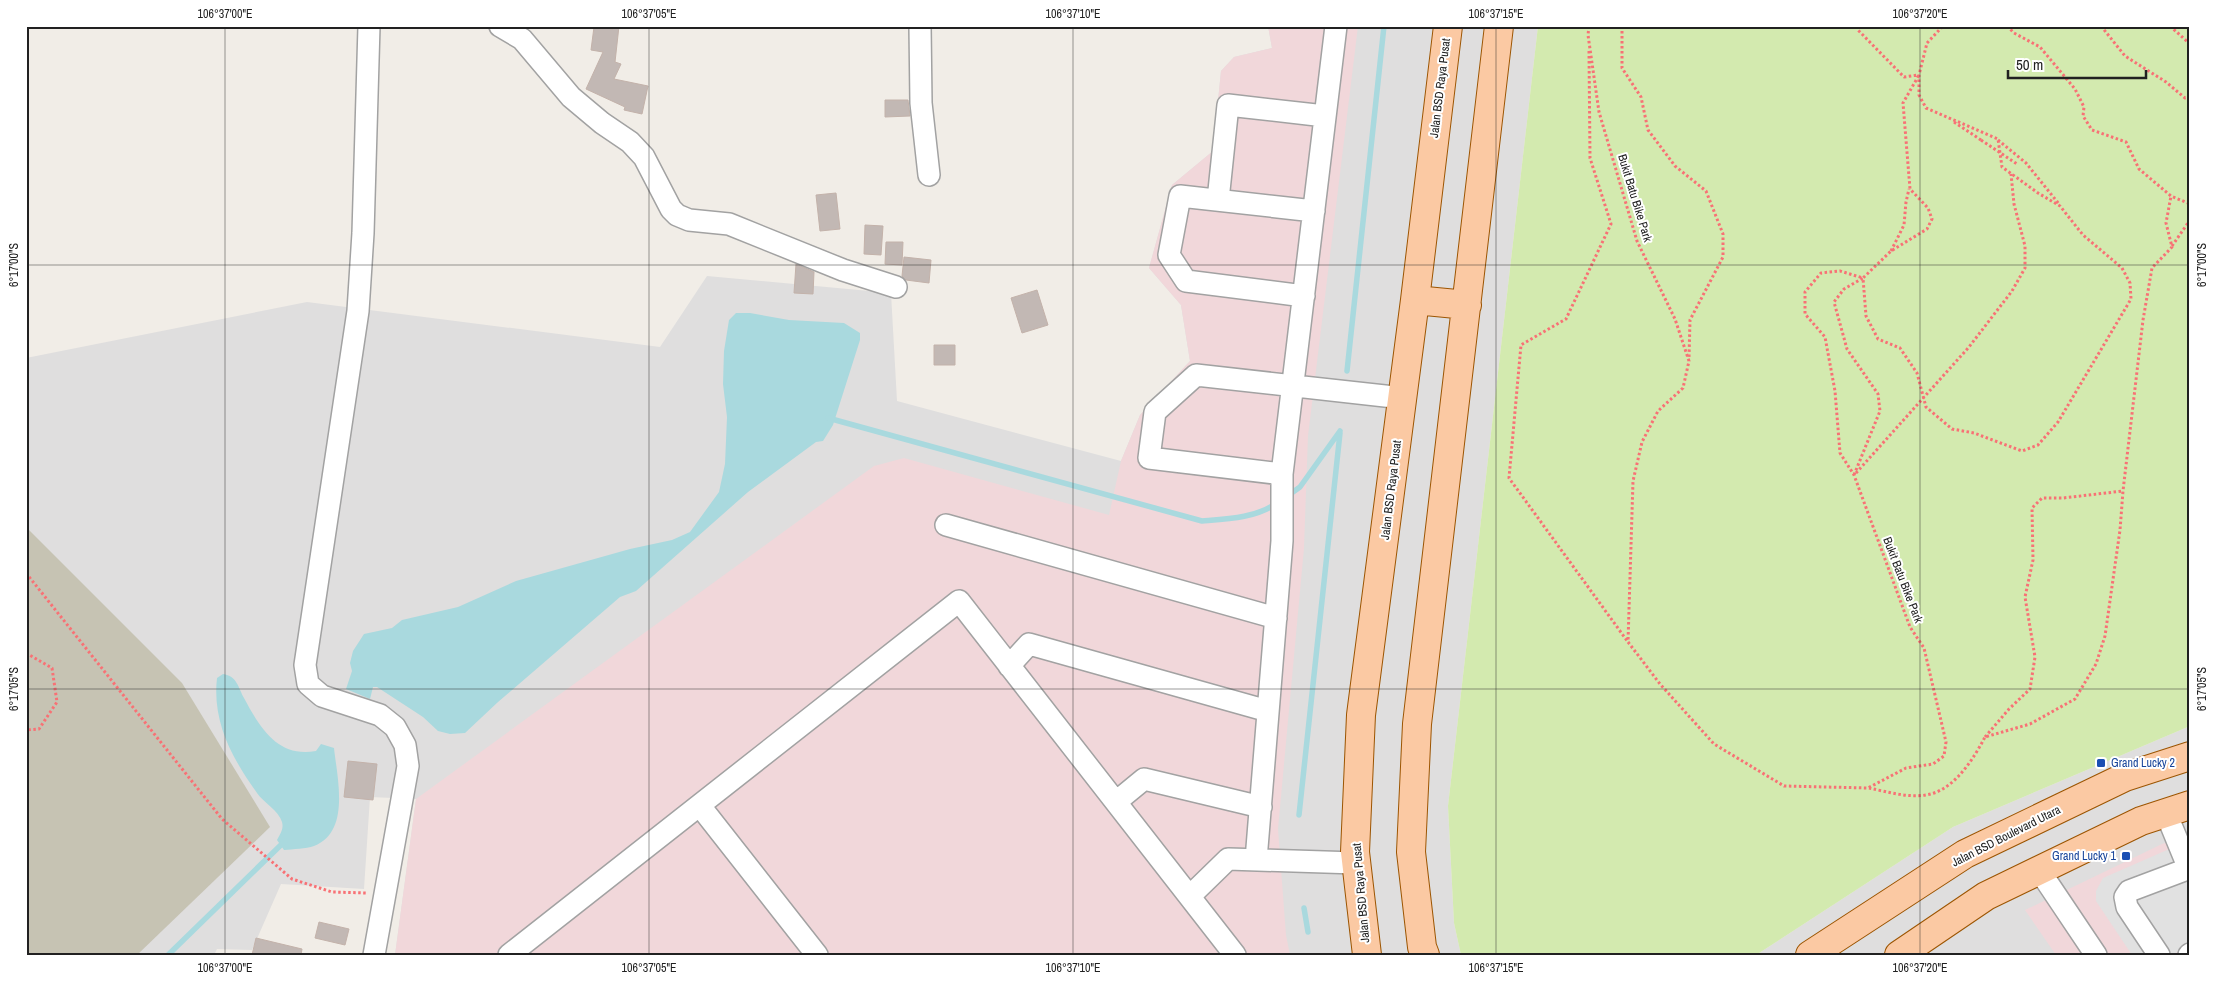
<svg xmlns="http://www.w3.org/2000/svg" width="2216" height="981" font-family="'Archivo Narrow',sans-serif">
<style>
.residential{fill:#dfdede}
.commercial{fill:#f1d7da}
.construction{fill:#c6c3b3}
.grass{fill:#d3eaaf}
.parking{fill:#e1e1e1}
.water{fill:#a9d9de}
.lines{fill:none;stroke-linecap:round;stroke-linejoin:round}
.stream{stroke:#a9d9de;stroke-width:5.5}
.building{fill:#c2b8b4;stroke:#c3b2aa}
.minor-casing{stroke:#a2a2a2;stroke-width:24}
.major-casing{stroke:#9c5502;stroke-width:30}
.path{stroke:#f87175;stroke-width:3;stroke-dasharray:2.5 2.5;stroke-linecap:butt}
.minor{stroke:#fff;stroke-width:21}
.major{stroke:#fbc9a3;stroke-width:28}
.path-bridge{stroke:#f87175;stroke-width:3;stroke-dasharray:2.5 2.5;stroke-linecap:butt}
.ticks{fill:none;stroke:#212121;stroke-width:1;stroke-opacity:0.45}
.transit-dot{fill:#1a4fb4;stroke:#fff;stroke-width:2}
.labels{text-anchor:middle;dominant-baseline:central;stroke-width:4;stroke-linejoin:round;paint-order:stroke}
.street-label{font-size:12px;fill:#212121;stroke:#fff}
.transit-label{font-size:12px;fill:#164399;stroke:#fff;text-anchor:start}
.neatline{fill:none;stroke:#212121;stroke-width:2}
.ticks-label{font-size:12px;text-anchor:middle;fill:#212121}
</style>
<rect width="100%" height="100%" fill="#f1ede7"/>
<path class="residential" d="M1268,26h270l-90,780 6,117 7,32h-1066l21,-156 -46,-2 -6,92 -83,-5 -29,66 -35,-1 -3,6h-188v-597l281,-56 353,45 47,-71 184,17 6,108 224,60 19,-46 50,-54 -9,-56 -32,-37 23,-83 41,-34 8,-80 13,-14 38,-9z
M2190,726v229h-434l197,-128z"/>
<path class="commercial" d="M1268,26h90l-50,410 -4,112 -26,281 8,106 4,20h-895l21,-156 458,-333 30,-8 205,57 12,-54 19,-46 50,-54 -9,-56 -32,-37 23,-83 41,-34 8,-80 13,-14 38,-9z
M2190,834v121h-134l-31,-45 137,-66z"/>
<path class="construction" d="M26,527l156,156 88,144 -133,128h-111z"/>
<path class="grass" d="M1538,26h652v700l-237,101 -197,128h-295l-7,-32 -6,-117z"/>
<path class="parking" d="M2190,840v103l-17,12h-41l-36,-54v-10l7,-13z"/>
<path class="water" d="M736,313h14l39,7 55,3 16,10v7l-27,85 -10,16 -7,1 -68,50 -112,99 -16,6 -122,105 -33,31 -15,1 -12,-3 -15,-14 -46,-30h-4l-3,12 -24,-10 6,-18 -2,-8 3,-12 11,-17 28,-6 10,-8 56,-13 58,-26 114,-32 42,-9 18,-8 29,-40 6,-28 2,-47 -4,-33 1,-33 5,-31z
M223,674c14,2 15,13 21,24 16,30 34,60 72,53l5,-7 13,4c3,29 17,84 -20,98 -8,3 -21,3 -30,4l-7,-10c3,-6 7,-11 5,-18 -3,-11 -19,-20 -25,-29 -25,-35 -45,-71 -40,-115z"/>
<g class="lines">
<path class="stream" d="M1347,371l37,-345
M828,418l374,103c25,-2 54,-3 75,-18
M1286,497l14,-10 40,-56
M1299,815l41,-382
M1304,908l4,24
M168,955l117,-114"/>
</g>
<path class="building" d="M615,26h4l-4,36 6,2 -7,15 34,7 -6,28 -18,-4 1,-3 -39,-18 17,-37 -12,-2 3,-23 19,2z
M885,100h23l2,16 -25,1z
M836,193l4,36 -20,2 -4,-36z
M865,225l18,1 -2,29 -17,-1z
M886,242h17l-1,23 -17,-1z
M904,257l27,3 -2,23 -23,-3 -4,-4z
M796,264l18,8 -1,22 -19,-1z
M1037,290l11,35 -26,8 -11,-35z
M934,345h21v20h-21z
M348,761l29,3 -4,36 -29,-3z
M319,922l30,7 -4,16 -30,-7z
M256,938l46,11 -1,6h-49z"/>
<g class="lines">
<g class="minor-casing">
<path id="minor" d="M369,26l-6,207 -5,78 -53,354 3,19 14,12 58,19 15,12 10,18 3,21 -34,189
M500,26l22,13 49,58 31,26 28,19 14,15 27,52 6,6 12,5 40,4 114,46 53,17
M920,26l1,77 8,72
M1218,200l10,-95 97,11
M1304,296l-118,-15 -17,-26 11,-59 134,15
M1282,474l-133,-16 6,-46 41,-37 207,23
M946,525l330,93
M1009,666l20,-22 239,67
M1116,802l28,-23 117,28
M700,806l117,149
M2166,813l23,56
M1256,860l26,-319v-67l54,-448
M2039,870l57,85
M1190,896l38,-37 128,4
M509,955l450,-354 276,354
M2159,955l-32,-48 -2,-10 4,-6 61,-23
M2189,955l1,-1"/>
</g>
<g class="major-casing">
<path id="major" d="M1415,300l52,5
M1367,955l-12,-103 6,-137 54,-415 33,-274
M1425,955l-3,-8 -11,-95 6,-128 82,-698
M1810,955l155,-101 160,-77 65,-21
M1899,955l87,-59 155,-75 49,-16"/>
</g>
<path class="path" d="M1589,26l-1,9 11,77 38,129 38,78 14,42 -6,27 -25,23 -16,31 -9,39 -5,161 32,42 54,60 70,42 84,2 38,-20 27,-4 11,-8 2,-14 -22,-94 -14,-21 -56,-152 -14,-22 -5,-62 -10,-54 -20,-23v-22l16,-19 19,-2 23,7 28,-27 36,-22 5,-10 -4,-11 -18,-19 -7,-86 16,-28
M1622,26v42l19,29 7,33 27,36 31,25 17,43v23l-33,63 -1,38
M1857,26v3l47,48 14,-2
M2007,26l7,7 26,14 35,42 9,18 -1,9 9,14 34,12 13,27 32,27 19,8
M2101,26l24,30 41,26 19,16 5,-1
M2170,26l20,18
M1589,51l1,107 21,66 -45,95 -45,26 -12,133 119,164
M1954,122l27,18
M1998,140l28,23 33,41
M2172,246l18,-26
M1891,251l13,-26 2,-23 3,-13
M1856,473l113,-126 43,-56 13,-23v-22l-11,-42 -3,-30
M1854,475l26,-64 -2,-17 -31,-45 -13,-47 10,-13 19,-11 3,38 12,23 22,9 17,25 9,34 26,22 22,4 48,18 16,-6 20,-23 73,-123 -1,-16 -8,-15 -39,-33 -23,-29 -22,-13 -36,-26 -4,-28 -72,-31 -7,-13v-20l8,-32 16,-17
M26,573l196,246 70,60 40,13 34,1
M26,653l26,15 5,34 -18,27 -13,1
M1985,737l24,-28 21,-20 5,-32 -10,-60 8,-37 -1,-52 10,-10h21l60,-7
M1869,788c19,4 45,12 65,5 23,-8 40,-35 51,-56l45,-13 45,-25 21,-35 9,-28 15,-106 3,-39 20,-171 9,-52 20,-21 -6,-24 5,-27"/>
<use href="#minor" class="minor"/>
<use href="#major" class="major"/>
<path class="path-bridge" d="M1981,140l36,24"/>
</g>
<path class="ticks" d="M225,26v929M649,26v929M1073,26v929M1496,26v929M1920,26v929M26,265h2164M26,689h2164"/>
<g class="transit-dot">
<rect x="2096" y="758" width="10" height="10" rx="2.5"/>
<rect x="2121" y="851" width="10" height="10" rx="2.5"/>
</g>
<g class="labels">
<g class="street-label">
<text transform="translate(1440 88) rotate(-83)">Jalan BSD Raya Pusat</text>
<text transform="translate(1635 198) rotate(73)">Bukit Batu Bike Park</text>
<text transform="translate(1391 490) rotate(-83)">Jalan BSD Raya Pusat</text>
<text transform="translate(1903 580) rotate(69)">Bukit Batu Bike Park</text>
<text transform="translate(2006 836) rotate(-27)">Jalan BSD Boulevard Utara</text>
<text transform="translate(1361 893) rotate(-95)">Jalan BSD Raya Pusat</text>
</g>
<g class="transit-label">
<text x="2111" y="763">Grand Lucky 2</text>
<text x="2116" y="856" text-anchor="end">Grand Lucky 1</text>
</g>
</g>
<rect width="2216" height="981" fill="none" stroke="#ffffff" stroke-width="55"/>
<path d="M2008 70v8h138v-8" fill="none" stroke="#212121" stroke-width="2.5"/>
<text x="2016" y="70" font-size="15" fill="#212121" stroke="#ffffff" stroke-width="4" paint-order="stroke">50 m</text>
<rect x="28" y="28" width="2160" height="926" class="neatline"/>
<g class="ticks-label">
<text x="225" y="18">106°37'00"E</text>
<text x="649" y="18">106°37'05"E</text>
<text x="1073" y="18">106°37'10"E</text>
<text x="1496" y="18">106°37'15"E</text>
<text x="1920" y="18">106°37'20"E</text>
<text transform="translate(14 265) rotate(-90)" y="4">6°17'00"S</text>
<text transform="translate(2202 265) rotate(-90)" y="4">6°17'00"S</text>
<text transform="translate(14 689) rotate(-90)" y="4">6°17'05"S</text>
<text transform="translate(2202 689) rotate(-90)" y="4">6°17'05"S</text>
<text x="225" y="972">106°37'00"E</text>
<text x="649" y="972">106°37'05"E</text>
<text x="1073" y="972">106°37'10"E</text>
<text x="1496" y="972">106°37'15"E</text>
<text x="1920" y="972">106°37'20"E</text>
</g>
</svg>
